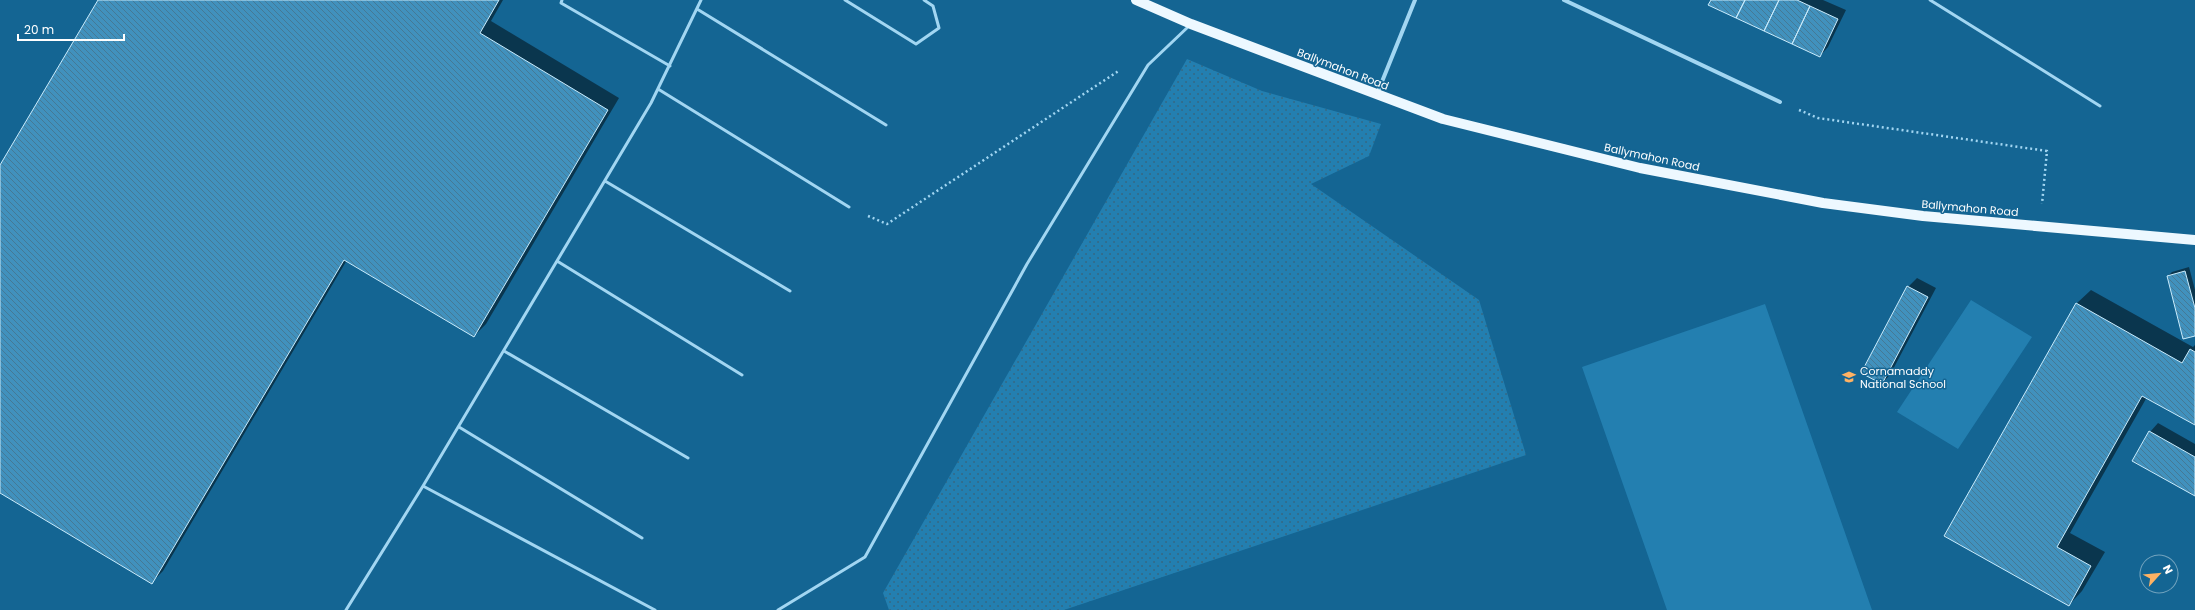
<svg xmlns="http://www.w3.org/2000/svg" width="2195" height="610" font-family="Poppins,sans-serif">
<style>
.grass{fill:url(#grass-dots)}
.green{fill:#237fb0}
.shadow{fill:#0007}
.building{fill:url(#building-back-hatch);stroke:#c9ebfc}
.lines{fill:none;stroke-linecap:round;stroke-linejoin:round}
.path{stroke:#a2d6f2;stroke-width:2.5;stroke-dasharray:2 3;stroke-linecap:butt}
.service{stroke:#a2d6f2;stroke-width:3}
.minor{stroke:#a2d6f2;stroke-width:4}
.primary{stroke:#edf8ff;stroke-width:10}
.labels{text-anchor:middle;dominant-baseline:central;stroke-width:3;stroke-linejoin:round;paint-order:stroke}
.street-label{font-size:11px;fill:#fff;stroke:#146593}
.poi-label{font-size:11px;fill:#fff;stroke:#146593;text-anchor:start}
</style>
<defs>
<pattern id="grass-dots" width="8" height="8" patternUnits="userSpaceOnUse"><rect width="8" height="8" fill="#237fb0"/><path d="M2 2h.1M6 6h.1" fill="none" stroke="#356883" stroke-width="1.8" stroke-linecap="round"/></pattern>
<pattern id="building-back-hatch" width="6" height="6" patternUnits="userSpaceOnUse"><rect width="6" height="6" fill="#4191bd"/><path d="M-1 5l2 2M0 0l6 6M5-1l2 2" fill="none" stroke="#457995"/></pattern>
</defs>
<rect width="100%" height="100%" fill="#146593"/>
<path class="grass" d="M1187,59l75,32 119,33 -12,32 -58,28 168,116 47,155 -462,155h-175l-6,-17z"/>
<path class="green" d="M1971,300l61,37 -74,112 -61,-37z
M1765,304l107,306h-205l-85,-243z"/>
<path class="shadow" d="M99,0h404l-12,21 128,77 -133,226 -12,12 -127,-76 -184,311 -11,11 -152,-90v-325z
M1712,0h111l23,10 -18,37 -8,9z
M2189,267l6,23v45l-27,-59 4,-4z
M1917,278l19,10 -46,87 -8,8 26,-96z
M2091,290l102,57 2,-2v79l-48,-27 -77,136 35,19 -23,39 -13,14 -123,-70 131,-232z
M2158,423l37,21v51l-45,-63z"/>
<path class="building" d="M98,0h401l-19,33 128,77 -134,227 -130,-77 -192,324 -152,-91v-328z
M1711,0h34l-9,18 -28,-13z
M1745,0h34l-15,31 -28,-13z
M1779,0h18l13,6 -18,38 -28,-13z
M1810,6l28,13 -18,38 -28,-13z
M2185,271l10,37v28l-12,3 -16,-63z
M1907,286l21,11 -46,87 -21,-11z
M2076,303l106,60 8,-14 5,3v73l-53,-29 -85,151 34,19 -22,40 -125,-70z
M2149,431l46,26v39l-63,-35z"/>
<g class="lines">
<path class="path" d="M1799,110l19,8 229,33 -5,53
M868,216l19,8 233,-154"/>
<path class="service" d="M562,0l-1,3 109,63
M845,0l71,44 23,-16 -6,-22 -9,-6
M1930,0l170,106
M697,9l189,116
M658,89l191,118
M605,181l185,110
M557,261l185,114
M504,351l184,107
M459,427l183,111
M423,486l232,124
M346,610l77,-124 228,-383 50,-103
M778,610l87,-53 162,-293 121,-199 41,-39"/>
<path class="minor" d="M1564,0l216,102
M1377,94l38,-94"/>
<path class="primary" d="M1136,0l55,24 252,95 197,49 183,35 100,13 272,24"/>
</g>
<defs>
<g id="school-bare" transform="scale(1.08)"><path d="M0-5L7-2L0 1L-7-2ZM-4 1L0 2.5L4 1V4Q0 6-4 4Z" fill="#ffb263" stroke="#146593" stroke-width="2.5" paint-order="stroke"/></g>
</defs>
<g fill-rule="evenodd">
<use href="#school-bare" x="1849" y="377"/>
</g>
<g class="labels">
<g class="street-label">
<text transform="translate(1343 69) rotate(21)">Ballymahon Road</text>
<text transform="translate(1652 157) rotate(12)">Ballymahon Road</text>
<text transform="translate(1970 208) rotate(5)">Ballymahon Road</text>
</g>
<g class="poi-label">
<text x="1860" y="371">Cornamaddy<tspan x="1860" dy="13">National School</tspan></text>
</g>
</g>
<g transform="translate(2159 574) rotate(63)"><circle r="19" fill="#146593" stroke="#72a3be"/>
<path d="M0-3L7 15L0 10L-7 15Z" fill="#ffb263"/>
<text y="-6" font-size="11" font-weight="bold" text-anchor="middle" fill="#ffffff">N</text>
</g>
<path d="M18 34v6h106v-6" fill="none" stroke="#ffffff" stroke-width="2"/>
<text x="24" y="34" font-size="12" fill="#ffffff" stroke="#146593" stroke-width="3" paint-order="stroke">20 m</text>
</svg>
